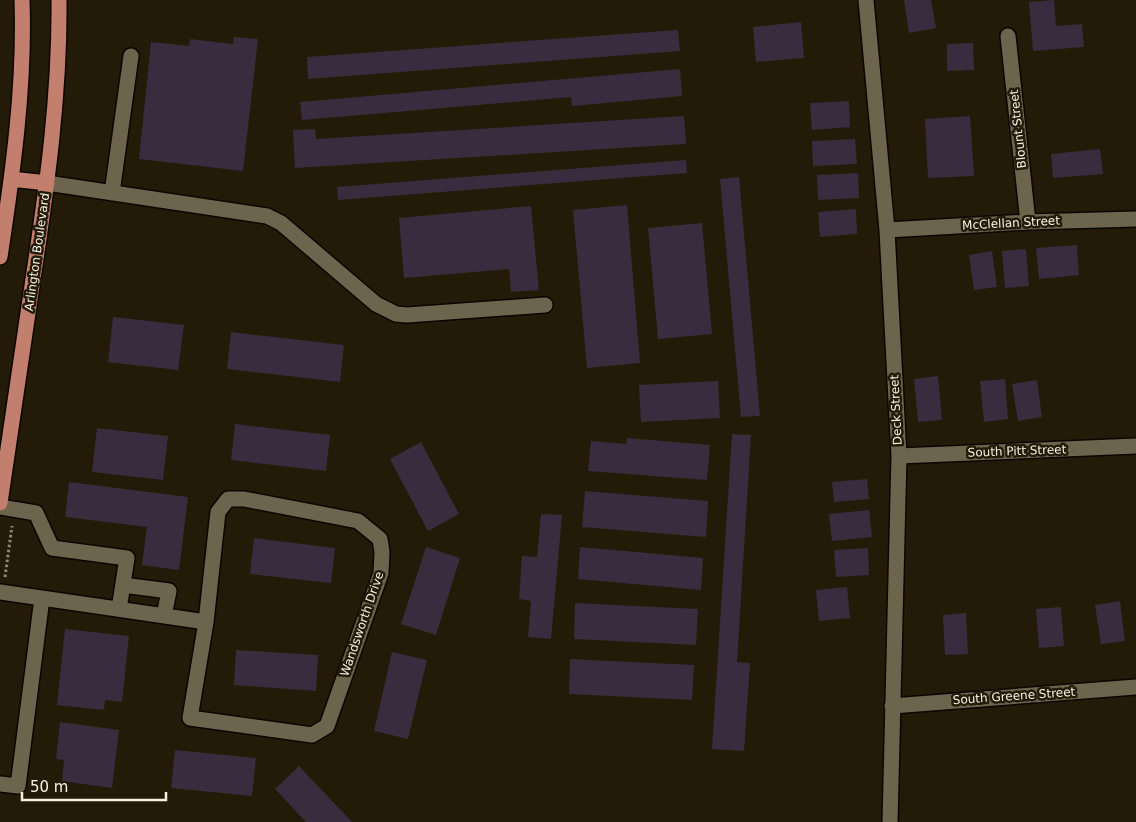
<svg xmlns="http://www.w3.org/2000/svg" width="1136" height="822" font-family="'DejaVu Sans',sans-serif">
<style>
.building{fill:#392c3e}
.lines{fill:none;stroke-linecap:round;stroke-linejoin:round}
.minor-casing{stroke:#0c0600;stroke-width:18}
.major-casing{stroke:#0c0600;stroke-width:18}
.path{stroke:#8f8878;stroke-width:3;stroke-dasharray:2.5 2.5;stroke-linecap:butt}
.minor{stroke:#6d644e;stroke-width:15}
.major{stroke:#c27f6d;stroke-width:15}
.labels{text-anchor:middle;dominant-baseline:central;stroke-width:5;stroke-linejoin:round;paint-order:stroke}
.street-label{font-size:12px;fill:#f7f1e5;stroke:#231b07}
</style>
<rect width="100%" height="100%" fill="#231b07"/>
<path class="building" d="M904,0h27l5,28 -27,5z
M1054,0l2,26 26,-2 2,23 -51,4 -4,-49z
M801,22l3,36 -48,4 -3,-35z
M678,30l2,21 -372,28 -1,-22z
M234,37l24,2 -15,132 -104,-12 12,-117 38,4 1,-7 43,5z
M973,43l1,27 -27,1v-27z
M680,69l2,27 -110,10 -1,-9 -269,23 -2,-18z
M849,101l1,26 -38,3 -2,-27z
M684,116l2,28 -391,24 -2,-38 22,-1 1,10z
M970,116l4,60 -46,2 -3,-59z
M855,139l2,25 -44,2 -1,-25z
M1100,149l3,25 -50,4 -2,-24z
M686,160l1,13 -349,27 -1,-13z
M858,173l1,25 -41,2 -1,-25z
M739,177l21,239 -19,1 -21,-238z
M627,205l13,158 -53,5 -14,-158z
M531,206l8,84 -28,2 -2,-23 -105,9 -5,-60z
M856,209l1,25 -37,3 -2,-25z
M702,223l10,111 -54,5 -10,-111z
M1077,245l2,30 -40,4 -3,-31z
M1026,249l3,37 -24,2 -3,-37z
M992,251l5,36 -23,3 -5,-35z
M113,317l71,8 -6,45 -70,-8z
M231,332l113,13 -4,37 -113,-13z
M938,376l4,44 -24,2 -4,-43z
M1005,379l3,40 -24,3 -4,-41z
M1037,380l5,37 -24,4 -6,-37z
M718,381l2,37 -79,4 -2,-37z
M235,424l95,11 -4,36 -95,-11z
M97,428l71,8 -5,44 -71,-8z
M732,434l19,1 -14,227 13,1 -6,88 -32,-2z
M627,438l83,7 -3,35 -119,-9 3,-30 35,3z
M421,442l38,72 -31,17 -38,-72z
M867,479l2,20 -35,3 -2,-20z
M69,482l119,15 -9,73 -37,-5 5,-38 -82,-10z
M585,491l123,10 -2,36 -124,-10z
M869,510l3,27 -40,4 -3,-27z
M541,514l21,1 -11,124 -23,-2 3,-36 -12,-2 3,-43 15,1z
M254,538l81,10 -4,35 -81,-9z
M426,547l34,11 -24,77 -35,-11z
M580,547l123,11 -2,32 -123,-11z
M868,548l1,27 -33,2 -2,-27z
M847,587l3,31 -31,3 -3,-31z
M1120,601l5,40 -24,3 -6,-39z
M575,603l123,6 -2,36 -122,-6z
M1061,607l3,39 -25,2 -3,-39z
M966,613l2,41 -23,1 -2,-40z
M65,629l64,7 -7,66 -17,-2 -1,10 -47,-5z
M236,650l82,5 -2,36 -82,-6z
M392,652l35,8 -19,79 -34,-8z
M570,659l124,6 -2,35 -123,-6z
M60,722l59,8 -7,58 -50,-7 2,-21 -8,-1z
M175,750l81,8 -4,38 -81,-8z
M299,766l53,56h-46l-31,-33z"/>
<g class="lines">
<g class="minor-casing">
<path id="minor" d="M866,0l21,230 12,226 -9,366
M1008,36l20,186
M47,183l220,33 14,7 95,81 20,10 11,1 138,-10
M112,193l19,-137
M887,230l141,-8 108,-3
M899,456l237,-10
M228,499h16l114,22 22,18 2,13 -1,21 -54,153 -15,9 -122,-17 16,-96 12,-110z
M0,507l36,6 16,35 75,10 -8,51
M123,585l46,6 -5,25
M0,592l206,30
M892,706l244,-19
M0,784l18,2 24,-188"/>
</g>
<g class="major-casing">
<path id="major" d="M11,179l36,4
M0,257c13,-86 25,-171 22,-257
M0,503c11,-75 22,-149 33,-224 14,-93 27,-185 26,-279"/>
</g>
<path class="path" d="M5,577l7,-51"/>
<use href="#minor" class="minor"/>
<use href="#major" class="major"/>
</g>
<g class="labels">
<g class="street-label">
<text transform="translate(1018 129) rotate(-96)">Blount Street</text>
<text transform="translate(1011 223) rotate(-3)">McClellan Street</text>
<text transform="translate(37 252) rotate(-82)">Arlington Boulevard</text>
<text transform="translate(896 410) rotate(-93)">Deck Street</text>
<text transform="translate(1017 451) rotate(-2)">South Pitt Street</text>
<text transform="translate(362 624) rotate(-71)">Wandsworth Drive</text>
<text transform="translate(1014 696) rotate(-4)">South Greene Street</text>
</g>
</g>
<path d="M22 792v8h144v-8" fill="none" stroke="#f7f1e5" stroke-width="2.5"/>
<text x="30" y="792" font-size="15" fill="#f7f1e5" stroke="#231b07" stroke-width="4" paint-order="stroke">50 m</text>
</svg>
